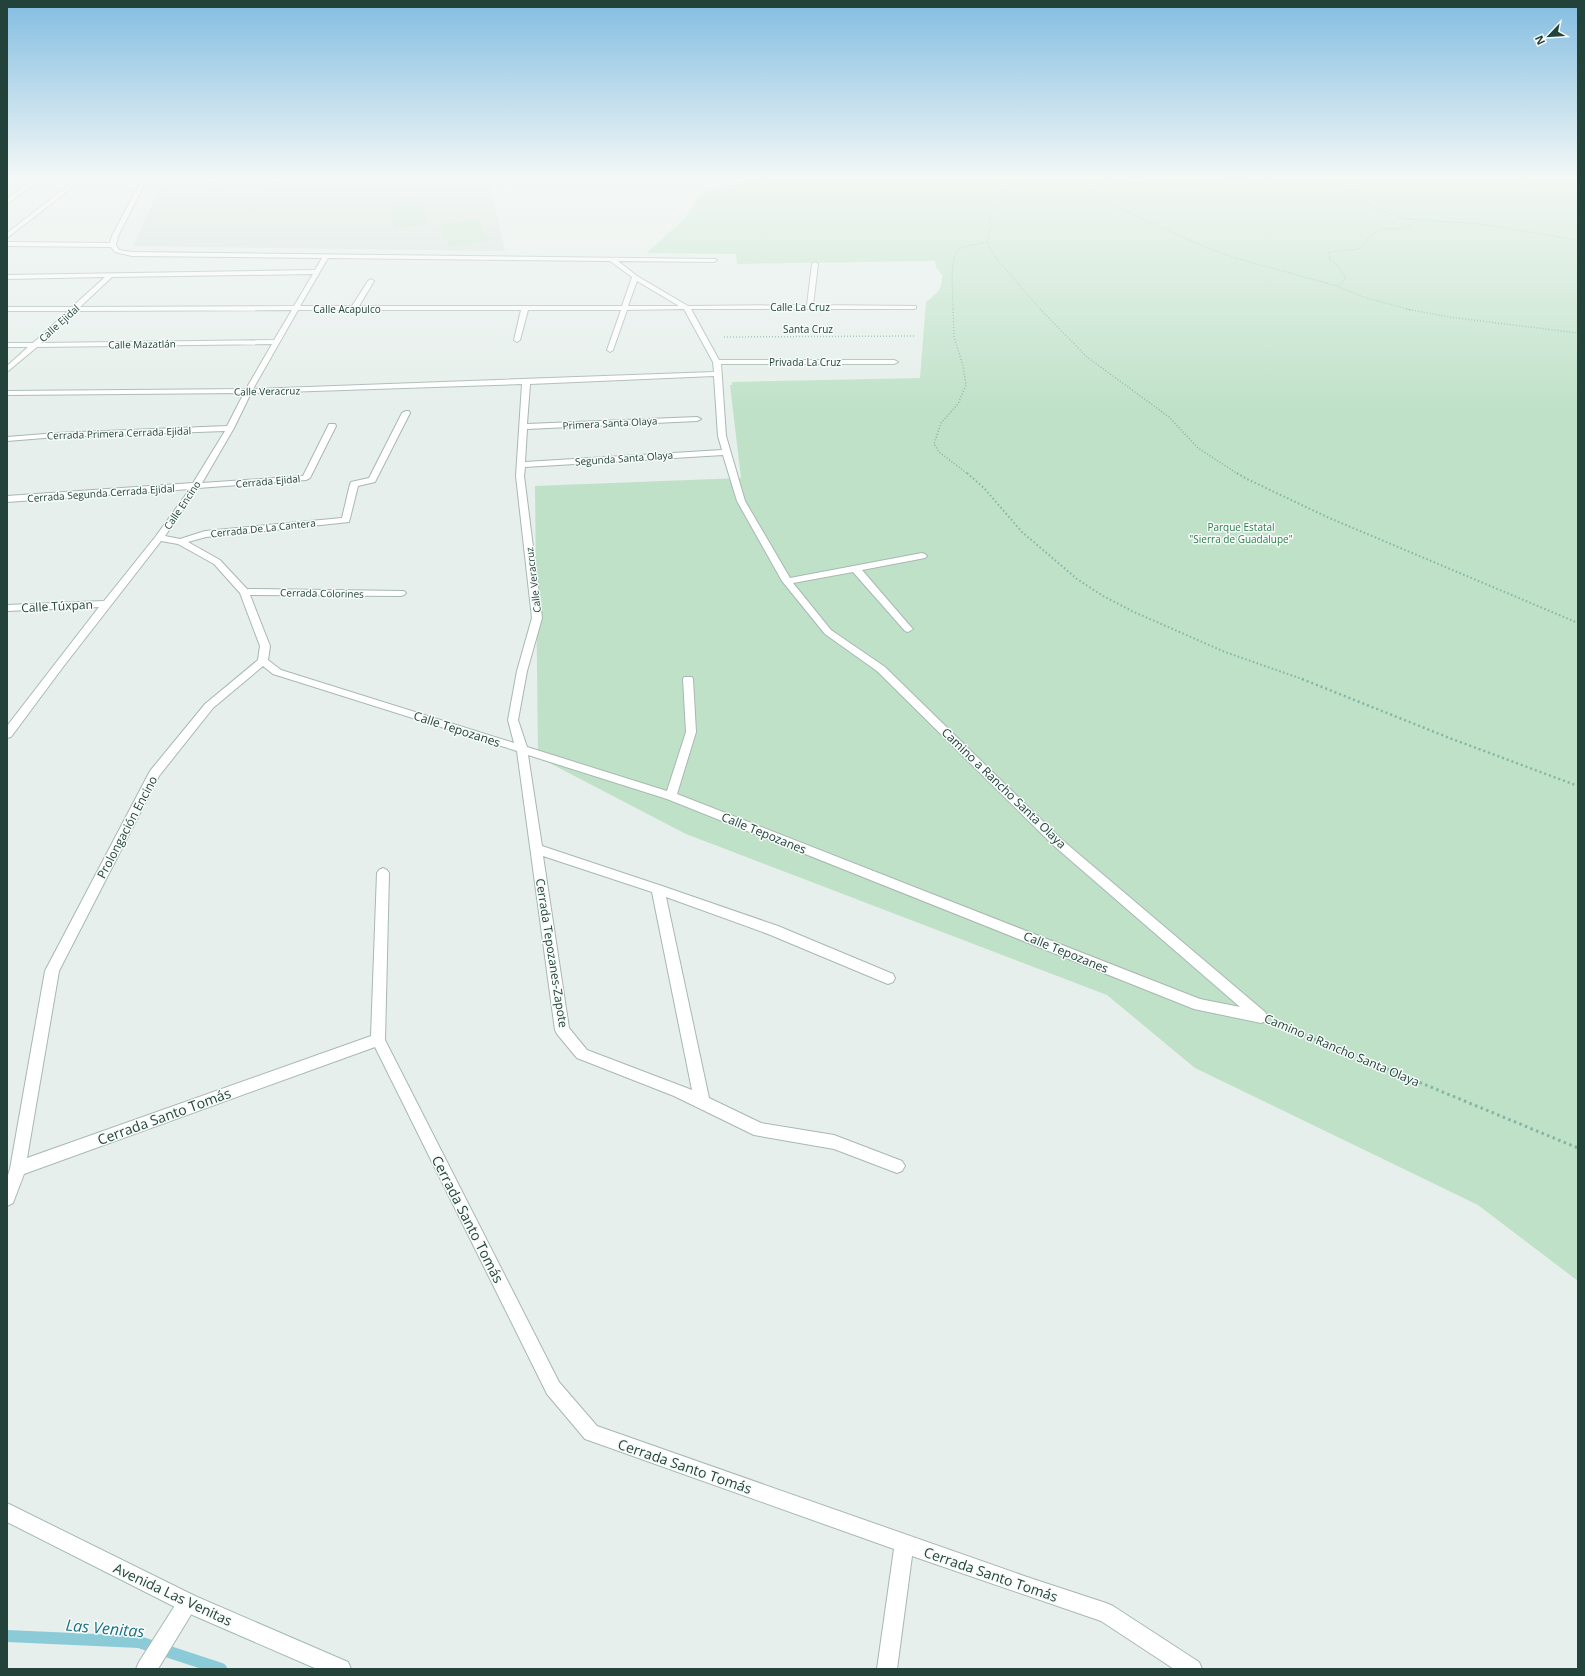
<svg xmlns="http://www.w3.org/2000/svg" width="1585" height="1676" font-family="'Open Sans',sans-serif">
<style>
.built{fill:#d4dfda}
.green{fill:#bee1c7}
.lines{fill:none;stroke-linecap:round;stroke-linejoin:round}
.stream{stroke:#8bcbd7;stroke-width:12}
.minor-casing{stroke:#a8b8b2;stroke-width:2}
.secondary-casing{stroke:#a3bcb3;stroke-width:2}
.path-far4{stroke:#84b5a5;stroke-width:1;stroke-dasharray:1 1.5;stroke-linecap:butt}
.path-far3{stroke:#84b5a5;stroke-width:1.5;stroke-dasharray:1 2;stroke-linecap:butt}
.path-far2{stroke:#84b5a5;stroke-width:2;stroke-dasharray:1.5 2.5;stroke-linecap:butt}
.path-far1{stroke:#84b5a5;stroke-width:2.5;stroke-dasharray:2 3;stroke-linecap:butt}
.path{stroke:#84b5a5;stroke-width:3;stroke-dasharray:2.5 3.5;stroke-linecap:butt}
.minor{fill:#fff;fill-rule:evenodd}
.secondary{fill:#fff;fill-rule:evenodd}
.labels{text-anchor:middle;dominant-baseline:central;stroke-width:3;stroke-linejoin:round;paint-order:stroke}
.far-street-label{font-size:10px;fill:#23433a;stroke:#f7fbf9}
.far-park-label{font-size:10px;fill:#2a7d4a;stroke:#f7fbf9}
.street-label{font-size:12px;fill:#23433a;stroke:#f7fbf9}
.near-street-label{font-size:14px;fill:#23433a;stroke:#f7fbf9}
.near-water-label{font-size:16px;font-style:italic;fill:#187284;stroke:#f7fbf9}
</style>
<rect width="100%" height="100%" fill="#e6efeb"/>
<path class="built" d="M164,179h324l17,72 -372,-5z"/>
<path class="green" d="M751,179h827v1102l-100,-76 -283,-137 -88,-73 -421,-161 -148,-77 -3,-271 206,-8 -11,-93h2v-3l188,-4 6,-76c12,-10 16,-11 16,-27l-6,-8 -1,-6 -198,3 -1,-10 -89,-1 38,-35 16,-25z
M421,203l6,22 -33,4 -4,-23z
M478,220l11,21 -39,5 -10,-22z"/>
<g class="lines">
<path class="stream" d="M7,1636l132,6 82,27"/>
<g class="minor-casing">
<path id="minor" d="M34,179h6l-33,25v-5z
M77,179h6l-76,59v-5z
M142,179h5l-29,57 -2,9 3,5 13,2 584,7 1,1 -3,2 -96,-1 19,15 51,30 119,-1 5,-41 3,-2 3,2 -5,41 103,1v2l-2,1h-223l28,51h175l4,2 -4,2h-173l5,72 19,65 45,77 132,-25 3,1 2,2 -2,2 -63,12 49,57 2,2 -5,3 -3,-1 -52,-59 -60,11 38,47 54,37 176,172 204,173 3,5 -2,4 -5,2 -67,-14 -527,-210 -139,-44 14,91 120,40 116,40 115,48 2,4 -2,4 -5,2 -5,-2 -115,-48 -102,-37 43,201 52,25 73,12 68,26 3,5 -3,5 -5,2 -63,-24 -80,-14 -80,-39 -97,-38 -20,-24 -2,-4 -38,-279 -244,-77 -10,-8 -50,42 -54,68 -100,195 -32,187 344,-122 6,-163 2,-3 4,-2 4,2 2,3 -4,167 174,342 38,44 430,151 79,26 7,3 86,56 3,7h-28l-73,-48 -189,-65 -15,113h-20l17,-120 -309,-110 -38,-45 -172,-347 -351,127 -11,29 -6,3v-28l3,-9 35,-198 105,-200 55,-67 53,-44 2,-14 -20,-53 -26,-29 -36,-20 -17,-3 -98,126 -52,70 -4,1v-12l92,-119 -92,4v-6l97,-4 52,-65 34,-47 -183,13v-6l186,-13 32,-52 -168,6 -50,4v-4l50,-4 170,-7 17,-33 -237,2v-4l239,-2 26,-45 -235,3 -30,25v-6l21,-19h-21v-4h26l35,-32h-61v-4h65l33,-30 -98,2v-4l308,-5 7,-12 -190,-2 -17,-4 -4,-5 -104,-1v-4l103,1 2,-7zM328,258l282,3 22,16 -10,29h-263l15,-25 -3,-2 -3,2 -16,25h-52zM313,274l-19,32 -214,1 32,-30zM637,281l42,25h-51zM684,309l29,53 1,10 -461,17 45,-79h223l-7,30 3,2 3,-2 8,-30h93l-14,40 3,2 3,-2 14,-40zM292,310l-18,30 -233,3 35,-32zM714,376l4,60 4,14 -197,12 2,-33 170,-8 4,-2 -4,-2 -170,7 3,-40zM522,384l-6,92 16,142 -15,53 -9,49 6,23 -233,-73 -13,-10 2,-14 -20,-51 151,1 3,-1 2,-2 -2,-2 -157,-2 -27,-29 -32,-18 18,-5 143,-15 9,-36 17,-4 1,-2 34,-67 -1,-2h-3l-4,2 -33,65 -18,4 -1,2 -8,34 -137,13 -25,8 -15,-3 33,-48 108,-8 4,-2 26,-52 -1,-2h-6l-26,52 -101,7 32,-55 17,-35zM723,455l14,46 45,80 43,53 52,37 176,174 187,162 -40,-8 -523,-205 19,-62 -3,-53 -1,-2h-8l-1,2 3,53 -19,59 -140,-44 -9,-27 9,-49 15,-53 -18,-142 1,-9zM543,856l109,36 40,198 -105,-40 -18,-22z
M188,1593l7,3 3,7 -40,66h-22l3,-7 42,-66z"/>
</g>
<g class="secondary-casing">
<path id="secondary" d="M7,1503l188,93 153,66 3,7h-34l-136,-59 -174,-88z"/>
</g>
<path class="path-far4" d="M995,179l9,19 -15,16 2,12 -4,16 8,15 46,53
M1082,179l10,13 7,7 106,48 30,11 102,28 29,12 45,12
M1104,179l36,5 37,2 65,-7
M1318,179l11,7 24,5 24,18 29,10 76,5 96,16
M164,186l58,-3 17,3 96,-7
M1337,286l9,-8 -8,-12 -8,-6 -1,-8 30,-3 6,-5 4,-7 10,-7 26,-2 13,-7
M953,310c0,-12 -4,-56 6,-61 8,-4 20,-5 28,-7"/>
<path class="path-far3" d="M953,309l1,28 9,29 3,19 -8,19 -17,19 -7,21 5,8 29,22
M1040,309l47,48 82,60 29,31 40,26
M1406,309l43,8 129,16
M724,337l190,-1"/>
<path class="path-far2" d="M967,473l17,15 38,44 55,47 26,17 31,16 91,40 80,28
M1237,473l10,6 80,38 251,106"/>
<path class="path-far1" d="M1302,679l150,60 126,47"/>
<path class="path" d="M1281,1025l297,123"/>
<use href="#minor" class="minor"/>
<use href="#secondary" class="secondary"/>
</g>
<linearGradient id="sky" x2="0" y2="1"><stop stop-color="#83bde1"/><stop offset="0.43" stop-color="#f4f8f6"/><stop offset="1" stop-color="#f4f8f6" stop-opacity="0"/></linearGradient>
<rect width="1585" height="414" fill="url(#sky)"/>
<g class="labels">
<g class="far-street-label">
<text x="800" y="307">Calle La Cruz</text>
<text x="347" y="309">Calle Acapulco</text>
<text transform="translate(59 323) rotate(-42)">Calle Ejidal</text>
<text x="808" y="329">Santa Cruz</text>
<text transform="translate(142 344) rotate(-1)">Calle Mazatlán</text>
<text x="805" y="362">Privada La Cruz</text>
<text transform="translate(267 391) rotate(-1)">Calle Veracruz</text>
<text transform="translate(610 423) rotate(-3)">Primera Santa Olaya</text>
<text transform="translate(119 433) rotate(-2)">Cerrada Primera Cerrada Ejidal</text>
<text transform="translate(624 458) rotate(-4)">Segunda Santa Olaya</text>
<text transform="translate(268 481) rotate(-5)">Cerrada Ejidal</text>
<text transform="translate(101 493) rotate(-4)">Cerrada Segunda Cerrada Ejidal</text>
<text transform="translate(182 505) rotate(-56)">Calle Encino</text>
<text transform="translate(263 528) rotate(-6)">Cerrada De La Cantera</text>
<text transform="translate(533 580) rotate(-97)">Calle Veracruz</text>
<text transform="translate(322 593) rotate(1)">Cerrada Colorines</text>
</g>
<g class="far-park-label">
<text x="1241" y="527">Parque Estatal<tspan x="1241" dy="12">"Sierra de Guadalupe"</tspan></text>
</g>
<g class="street-label">
<text transform="translate(57 606) rotate(-3)">Calle Túxpan</text>
<text transform="translate(457 729) rotate(18)">Calle Tepozanes</text>
<text transform="translate(1004 788) rotate(44)">Camino a Rancho Santa Olaya</text>
<text transform="translate(127 827) rotate(-62)">Prolongación Encino</text>
<text transform="translate(764 833) rotate(22)">Calle Tepozanes</text>
<text transform="translate(1066 952) rotate(22)">Calle Tepozanes</text>
<text transform="translate(552 953) rotate(81)">Cerrada Tepozanes-Zapote</text>
<text transform="translate(1342 1050) rotate(23)">Camino a Rancho Santa Olaya</text>
</g>
<g class="near-street-label">
<text transform="translate(164 1116) rotate(-20)">Cerrada Santo Tomás</text>
<text transform="translate(468 1219) rotate(63)">Cerrada Santo Tomás</text>
<text transform="translate(685 1466) rotate(19)">Cerrada Santo Tomás</text>
<text transform="translate(991 1574) rotate(19)">Cerrada Santo Tomás</text>
<text transform="translate(173 1594) rotate(25)">Avenida Las Venitas</text>
</g>
<g class="near-water-label">
<text transform="translate(105 1628) rotate(5)">Las Venitas</text>
</g>
</g>
<rect width="1585" height="1676" fill="none" stroke="#23433a" stroke-width="16"/>
<g transform="translate(1549 36) rotate(245)" stroke="#f7fbf9" stroke-width="3" paint-order="stroke">
<path d="M0-3L7 15L0 10L-7 15Z" fill="#23433a"/>
<text y="-6" font-size="11" font-weight="bold" text-anchor="middle" fill="#23433a">N</text>
</g>
</svg>
